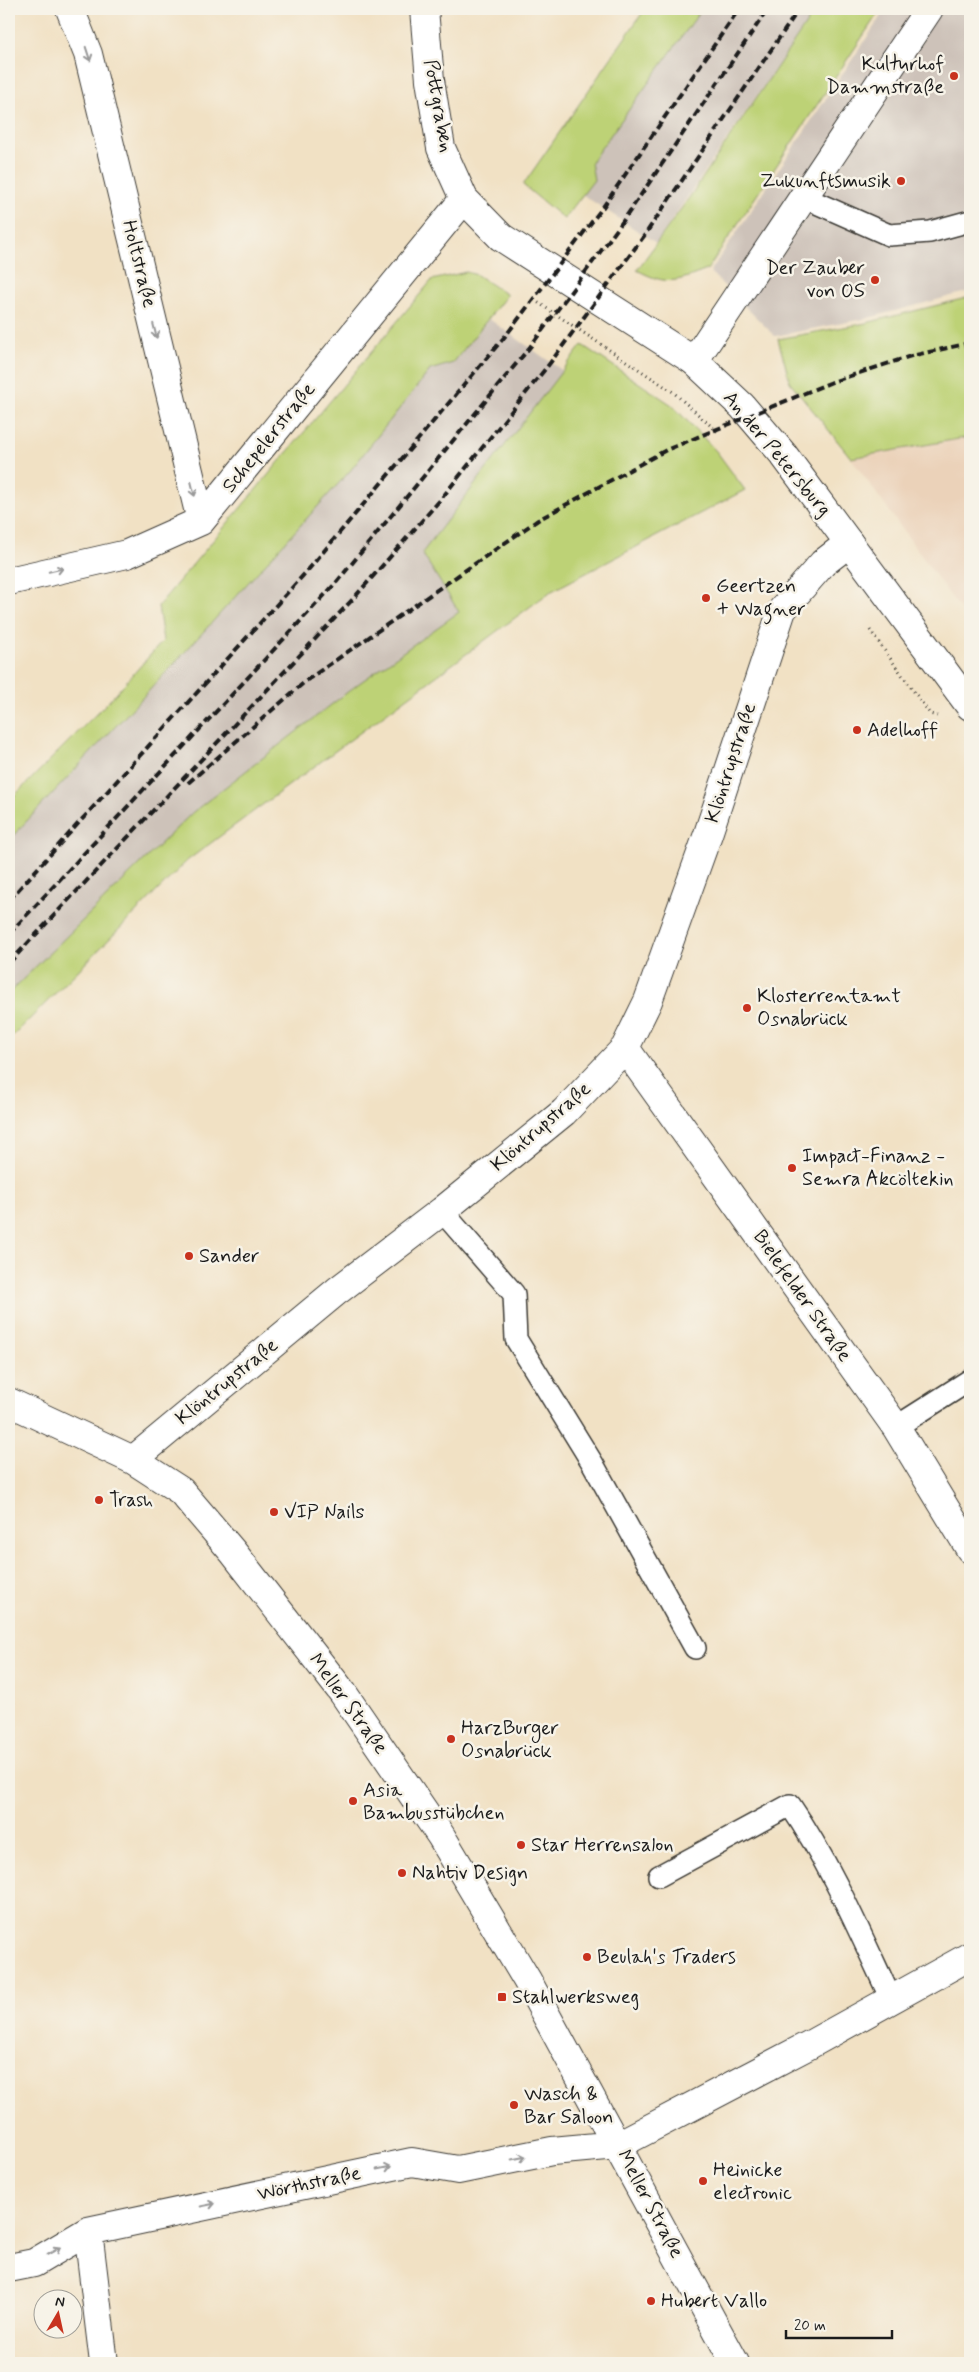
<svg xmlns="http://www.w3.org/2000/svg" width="979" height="2372" font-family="Mynerve,sans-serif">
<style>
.built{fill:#ebd2b9}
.industrial{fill:#cdc2b9}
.green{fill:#bdd276;stroke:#6c7749}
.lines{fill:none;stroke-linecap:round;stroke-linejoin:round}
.lane-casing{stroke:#3c3a35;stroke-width:24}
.street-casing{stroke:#3c3a35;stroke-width:30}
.secondary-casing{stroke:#3c3a35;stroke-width:30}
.path{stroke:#3c3a35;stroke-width:3;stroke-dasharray:1 4;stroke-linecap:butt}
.lane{stroke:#fff;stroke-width:21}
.street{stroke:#fff;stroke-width:28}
.secondary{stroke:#fff;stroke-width:28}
.rail{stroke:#1c1c1c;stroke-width:4;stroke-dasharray:8 4;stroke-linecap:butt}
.oneway{stroke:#999}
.poi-dot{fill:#c8321e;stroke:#f7f3e8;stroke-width:2}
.labels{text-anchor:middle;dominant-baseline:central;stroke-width:5;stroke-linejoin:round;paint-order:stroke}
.poi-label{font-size:20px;fill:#1c1c1c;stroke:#f7f3e8;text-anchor:start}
.street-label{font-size:20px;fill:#1c1c1c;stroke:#f7f3e8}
</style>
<rect width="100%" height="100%" fill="#f7f3e8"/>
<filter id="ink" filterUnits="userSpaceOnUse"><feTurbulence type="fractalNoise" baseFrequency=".02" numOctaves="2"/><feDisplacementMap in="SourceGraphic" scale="10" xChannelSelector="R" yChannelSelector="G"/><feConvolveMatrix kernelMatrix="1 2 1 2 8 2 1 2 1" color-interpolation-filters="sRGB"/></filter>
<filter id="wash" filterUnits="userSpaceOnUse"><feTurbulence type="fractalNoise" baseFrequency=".0096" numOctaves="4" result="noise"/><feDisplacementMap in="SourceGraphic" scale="20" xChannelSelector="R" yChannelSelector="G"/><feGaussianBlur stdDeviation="1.12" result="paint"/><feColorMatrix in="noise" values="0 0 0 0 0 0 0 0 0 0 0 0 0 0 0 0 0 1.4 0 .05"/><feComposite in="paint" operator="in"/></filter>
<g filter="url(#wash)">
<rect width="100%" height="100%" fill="#f1e1c4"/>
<path class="built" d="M970,437v186l-119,-165z"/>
<path class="industrial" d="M702,9h114l-160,234 -73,-48 11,-15 -3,-18z
M886,9h84v282l-102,27 -93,18 -65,-64z
M489,319l74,52 -141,182 37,59 -101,72 -165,128 -184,181v-153l165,-176 176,-193 80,-102 23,-6z"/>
<path class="green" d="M645,9h57l-111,153 3,18 -30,39 -41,-34z
M816,9h65l-174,261c-31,12 -40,16 -70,0l54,-75z
M466,272l11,3 30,20 -54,68 -23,7 -80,101 -176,193 -165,176v-39l99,-99 55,-61 -5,-35 274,-326z
M970,297v140l-119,21 -61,-76 -12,-43 88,-16z
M582,345l90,60 45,47 28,38 -195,102 -362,268 -179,180v-47l184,-181 165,-128 101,-72 -37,-59z"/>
</g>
<g filter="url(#ink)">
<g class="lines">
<g class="lane-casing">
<path id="lane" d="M803,197l86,38 41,-3 40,-11
M442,1211l72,83 2,45 77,125 102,184
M896,1427l74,-47
M659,1876l131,-71c41,60 70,128 101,194"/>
</g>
<g class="street-casing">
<path id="street" d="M70,9l18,45 113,467
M694,361l235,-352
M9,581l118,-27 74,-33 263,-322
M625,1048l271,379 74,122
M9,1402l124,58 48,31 52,61 110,141 98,143 86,144 208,383
M133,1460l204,-169 105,-80 122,-99 61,-64 23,-47 60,-167 74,-224 41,-47 26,-20
M88,2231l16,132
M9,2268l25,-5 54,-32 324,-69 46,8 94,-19 66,-6 193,-101 159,-88"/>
</g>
<g class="secondary-casing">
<path id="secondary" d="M424,9l6,71 11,68 23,51 37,38 193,124 48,45 41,48 187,252"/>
</g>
<path class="path" d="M534,300l139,92 46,41
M870,630l60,84 7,2"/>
<use href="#lane" class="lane"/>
<use href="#street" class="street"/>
<use href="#secondary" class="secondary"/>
<path class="rail" d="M188,783l119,-103 231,-160 128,-70 166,-68 79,-26 59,-13
M9,900l299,-330 199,-236 96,-127 136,-198
M9,934l326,-350 195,-237 93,-126 145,-212
M9,963l344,-364 88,-100 109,-136 94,-127 155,-227"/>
</g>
<defs><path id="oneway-shaft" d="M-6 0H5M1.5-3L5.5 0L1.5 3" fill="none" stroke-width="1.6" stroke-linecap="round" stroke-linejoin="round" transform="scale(1.25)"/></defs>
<g class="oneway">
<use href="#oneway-shaft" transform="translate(88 54) rotate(72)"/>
<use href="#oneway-shaft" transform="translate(155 331) rotate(76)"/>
<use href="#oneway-shaft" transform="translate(193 489) rotate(76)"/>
<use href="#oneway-shaft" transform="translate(56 570) rotate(-13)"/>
<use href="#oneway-shaft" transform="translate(519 2158) rotate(-11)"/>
<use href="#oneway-shaft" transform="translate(384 2168) rotate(-12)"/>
<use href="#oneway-shaft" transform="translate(208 2205) rotate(-12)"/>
<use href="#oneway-shaft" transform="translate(54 2251) rotate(-30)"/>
</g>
</g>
<g class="poi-dot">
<circle cx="954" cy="76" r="5"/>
<circle cx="901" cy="181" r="5"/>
<circle cx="875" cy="280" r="5"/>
<circle cx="706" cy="598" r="5"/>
<circle cx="857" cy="730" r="5"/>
<circle cx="747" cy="1008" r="5"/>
<circle cx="792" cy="1168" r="5"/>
<circle cx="189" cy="1256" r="5"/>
<circle cx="99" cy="1500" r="5"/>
<circle cx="274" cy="1512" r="5"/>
<circle cx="451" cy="1739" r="5"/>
<circle cx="353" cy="1801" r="5"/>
<circle cx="521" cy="1845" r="5"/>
<circle cx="402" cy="1873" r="5"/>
<circle cx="587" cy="1957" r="5"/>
<rect x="497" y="1992" width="10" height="10" rx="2.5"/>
<circle cx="514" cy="2105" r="5"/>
<circle cx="703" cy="2181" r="5"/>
<circle cx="651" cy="2301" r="5"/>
</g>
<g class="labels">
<g class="poi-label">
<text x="944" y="64" text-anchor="end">Kulturhof<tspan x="944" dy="23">Dammstraße</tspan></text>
<text x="891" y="181" text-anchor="end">Zukunftsmusik</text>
<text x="865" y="268" text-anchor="end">Der Zauber<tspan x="865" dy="23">von OS</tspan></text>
<text x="716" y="586">Geertzen<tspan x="716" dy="23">+ Wagner</tspan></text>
<text x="867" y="730">Adelhoff</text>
<text x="757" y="996">Klosterrentamt<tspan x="757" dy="23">Osnabrück</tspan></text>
<text x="802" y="1156">Impact-Finanz -<tspan x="802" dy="23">Semra Akcöltekin</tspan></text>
<text x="199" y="1256">Sander</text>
<text x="109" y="1500">Trash</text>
<text x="284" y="1512">VIP Nails</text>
<text x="461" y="1728">HarzBurger<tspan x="461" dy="23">Osnabrück</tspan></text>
<text x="363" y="1790">Asia<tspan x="363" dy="23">Bambusstübchen</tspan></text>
<text x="531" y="1845">Star Herrensalon</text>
<text x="412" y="1873">Nahtiv Design</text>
<text x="597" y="1957">Beulah's Traders</text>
<text x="512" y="1997">Stahlwerksweg</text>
<text x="524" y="2094">Wasch &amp;<tspan x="524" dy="23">Bar Saloon</tspan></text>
<text x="713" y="2170">Heinicke<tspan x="713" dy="23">electronic</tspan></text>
<text x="661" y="2301">Hubert Vallo</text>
</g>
<g class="street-label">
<text transform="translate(438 106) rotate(80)">Pottgraben</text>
<text transform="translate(139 264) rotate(76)">Holtstraße</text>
<text transform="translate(269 438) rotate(-51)">Schepelerstraße</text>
<text transform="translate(777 454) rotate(50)">An der Petersburg</text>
<text transform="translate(731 763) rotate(-72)">Klöntrupstraße</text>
<text transform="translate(541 1127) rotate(-41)">Klöntrupstraße</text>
<text transform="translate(802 1296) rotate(55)">Bielefelder Straße</text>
<text transform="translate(227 1382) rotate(-39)">Klöntrupstraße</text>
<text transform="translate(348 1704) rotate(54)">Meller Straße</text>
<text transform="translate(309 2184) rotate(-12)">Wörthstraße</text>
<text transform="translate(650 2204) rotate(62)">Meller Straße</text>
</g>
</g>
<rect width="979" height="2372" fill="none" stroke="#f7f3e8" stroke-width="30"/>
<g transform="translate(58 2314) rotate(9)"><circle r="24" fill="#f7f3e8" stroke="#9f9d96"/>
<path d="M0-4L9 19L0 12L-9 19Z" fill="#c8321e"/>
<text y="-8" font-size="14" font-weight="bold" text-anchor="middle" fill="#1c1c1c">N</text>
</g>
<path d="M786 2330v8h106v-8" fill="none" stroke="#1c1c1c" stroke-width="2.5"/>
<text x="794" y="2330" font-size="15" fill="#1c1c1c" stroke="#f7f3e8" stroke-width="4" paint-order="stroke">20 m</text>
</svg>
